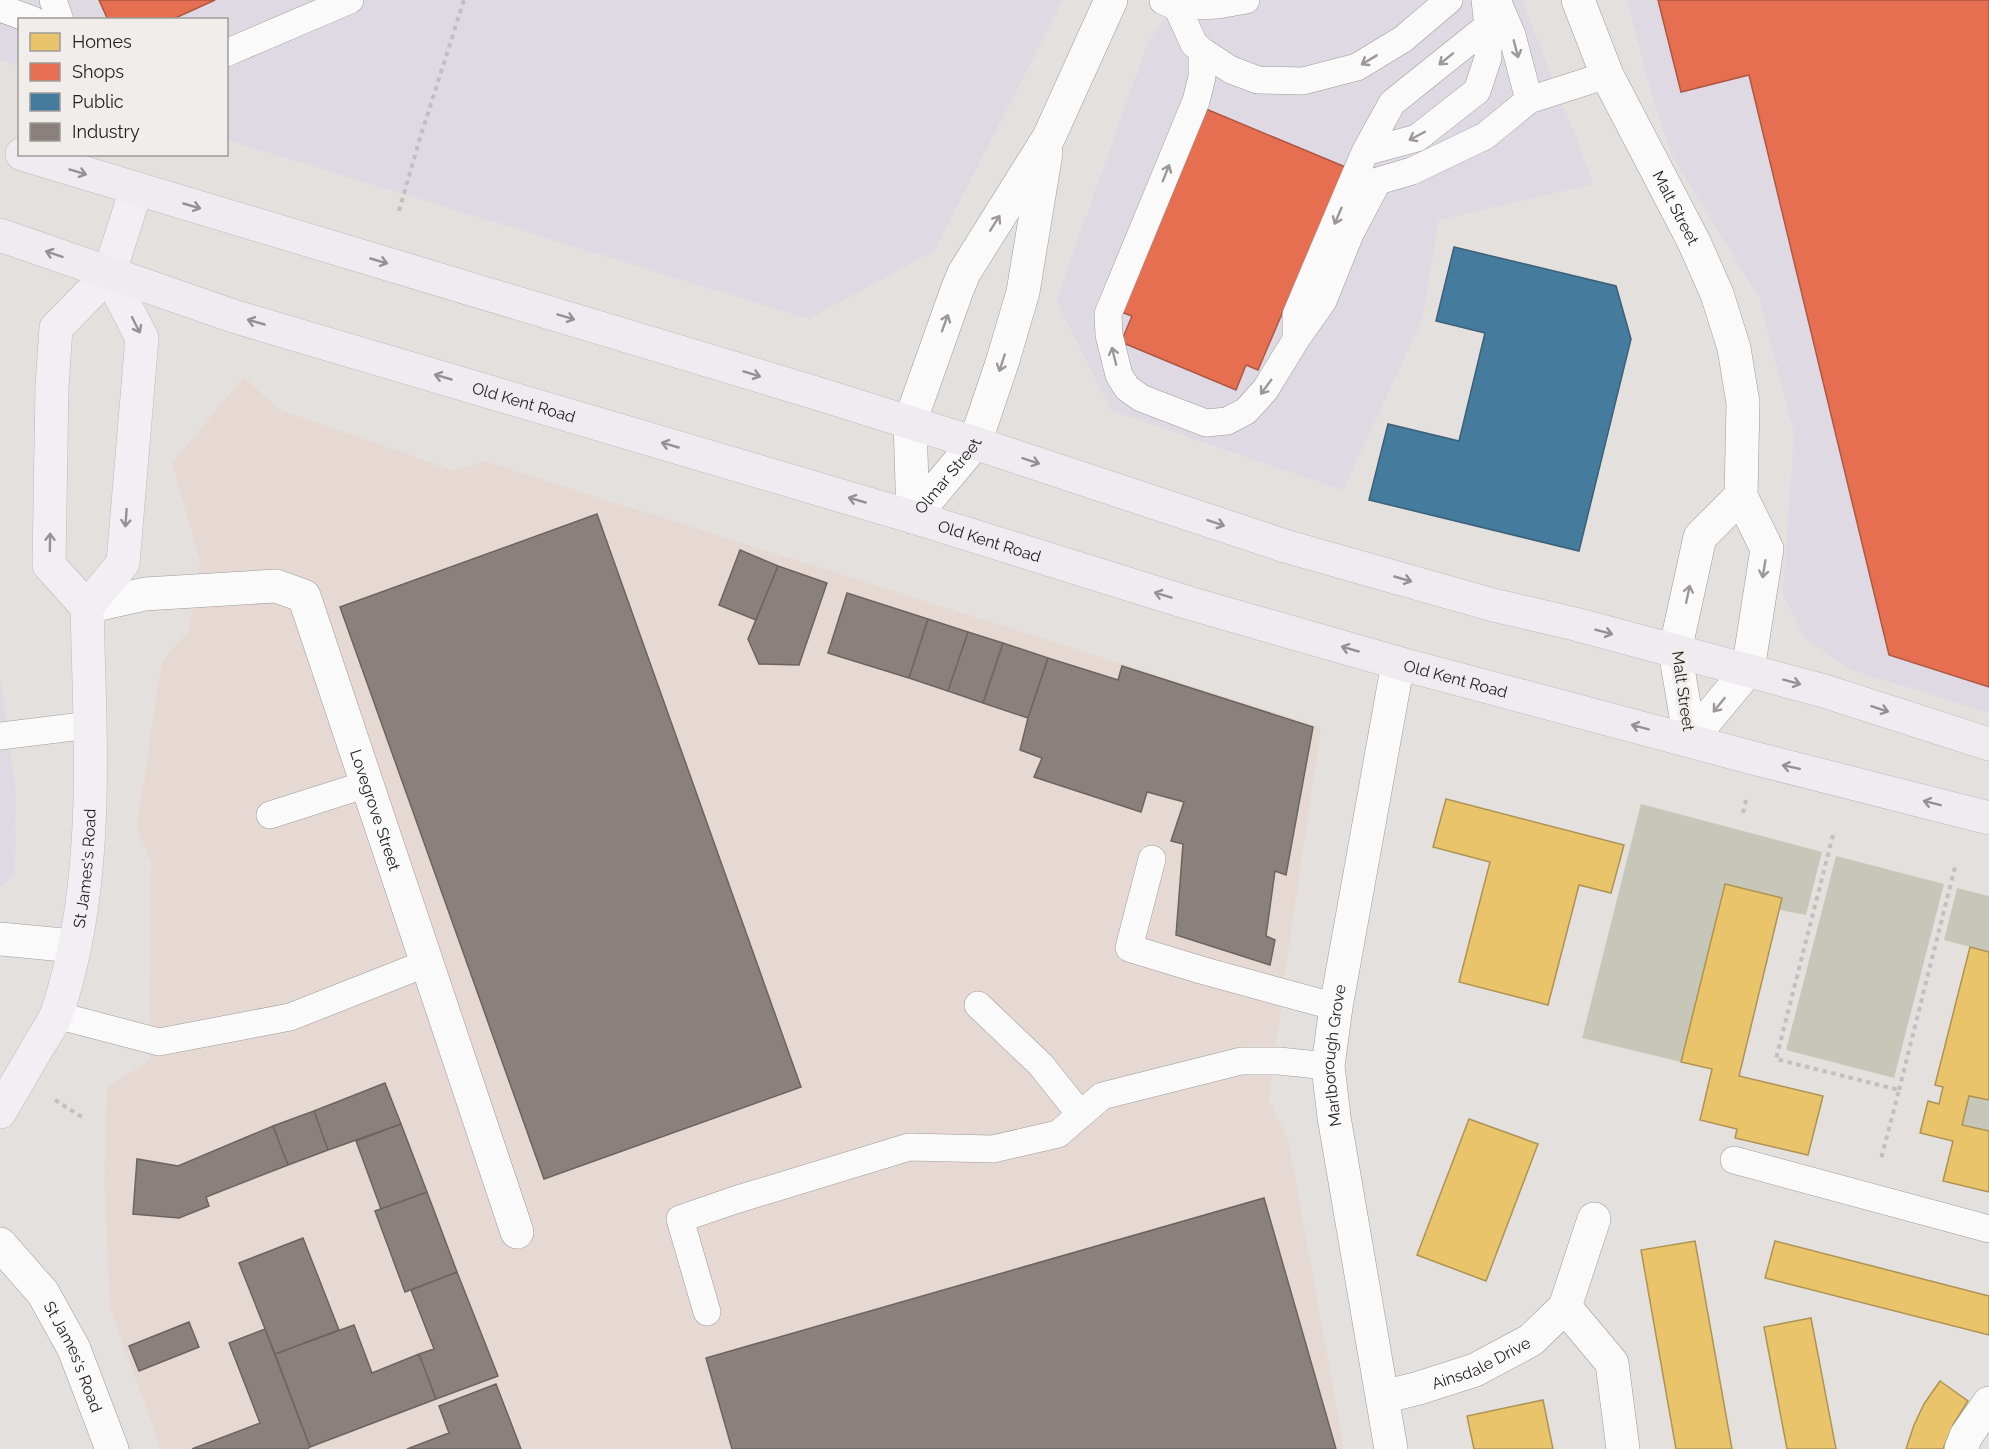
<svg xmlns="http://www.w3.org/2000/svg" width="1989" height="1449" font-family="Raleway,sans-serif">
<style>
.commercial{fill:#dfd9e4}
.industrial{fill:#e6d8d2}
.green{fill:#c6c7b8}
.homes{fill:#e9c46a;stroke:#ae9354;stroke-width:1.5}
.shops{fill:#e76f51;stroke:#ac5842;stroke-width:1.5}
.public{fill:#457b9d;stroke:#3b6078;stroke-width:1.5}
.industry{fill:#8a817c;stroke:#6b6460;stroke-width:1.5}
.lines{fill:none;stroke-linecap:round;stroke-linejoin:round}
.service-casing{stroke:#9d9b99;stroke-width:28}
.minor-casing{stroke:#9d9b99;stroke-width:34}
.tertiary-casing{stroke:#9d9b99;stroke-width:34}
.primary-casing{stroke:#bcbbba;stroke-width:34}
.trunk-casing{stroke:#bcbbba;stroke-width:34}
.path{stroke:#c1c0c0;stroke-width:4;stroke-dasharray:4.5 4.5;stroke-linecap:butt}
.service{stroke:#fbfafa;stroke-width:27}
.minor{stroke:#fbfafa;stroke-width:33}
.tertiary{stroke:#fbfafa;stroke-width:33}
.primary{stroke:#f3eef3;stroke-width:33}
.trunk{stroke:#f0eaf1;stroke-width:33}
.oneway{stroke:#9a9898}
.oneway2{stroke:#949093}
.oneway3{stroke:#959294}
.labels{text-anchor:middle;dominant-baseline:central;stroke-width:6;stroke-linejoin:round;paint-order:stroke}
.street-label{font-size:16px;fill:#232120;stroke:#f1edea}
</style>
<rect width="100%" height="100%" fill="#e3e0de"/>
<path class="commercial" d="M0,0h1063l-129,251 -125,68 -582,-179 -1,-120h-206l-1,47 -19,-7z
M1177,0h345l72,184 -155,36 -17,100 -79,170 -231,-79 -56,-110 92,-259z
M1627,0h362v713l-138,-43 -47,-33 -21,-43 11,-161 -35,-135 -88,-144 -20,-62z
M0,676l16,114 -1,85 -15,12z"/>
<path class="industrial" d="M244,377l34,32 177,62 29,-10 837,266 -33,225 -19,148 19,39 56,310h-1183l-50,-139 -7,-128 3,-94 43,-28 1,-197 -14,-35 25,-167 27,-30 11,-70 -28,-98z"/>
<path class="green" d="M1641,804l181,48 -16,63 -26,-5 2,-12 -58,-13 -43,177 -99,-24z
M1836,856l108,28 -50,194 -108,-28z
M1957,888l32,8v56l-45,-12z
M1969,1096l20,4v31l-27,-6z"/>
<path class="homes" d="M1446,799l178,46 -13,48 -32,-8 -31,120 -89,-23 31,-120 -57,-15z
M1725,884l57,14 -43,178 84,20 -15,59 -73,-17 2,-9 -37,-9 12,-51 -31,-7z
M1970,947l19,5v148l-20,-4 -7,29 27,6v61l-46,-11 10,-40 -33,-8 8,-32 11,3 4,-17 -8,-2z
M1469,1119l69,25 -52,137 -69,-26z
M1695,1241l37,208h-56l-35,-199z
M1775,1241l214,55v39l-224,-57z
M1811,1318l25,131h-49l-23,-122z
M1940,1381l28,20 -14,22 -11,26h-37l8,-24 10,-21z
M1543,1400l10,49h-79l-7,-33z"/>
<path class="shops" d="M99,0h116l-44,20h-63z
M1658,0h331v687l-100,-32 -140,-580 -68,17z
M1206,109l149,62 -54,129 -11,-5 -32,75 -12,-5 -10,25 -115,-48 11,-26 -11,-4z"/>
<path class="public" d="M1454,247l162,39 15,53 -52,212 -210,-51 19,-76 71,17 26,-108 -49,-12z"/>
<path class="industry" d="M597,514l204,573 -257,92 -204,-572z
M740,550l38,16 -22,54 -37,-15z
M778,566l49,17 -28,82 -40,-1 -11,-25z
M847,593l81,26 -19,59 -81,-25z
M928,619l40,13 -20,59 -39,-13z
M968,632l35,11 -20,60 -35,-12z
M1003,643l45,15 -20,60 -45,-15z
M1048,658l70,22 4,-14 191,61 -27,148 -11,-4 -9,65 9,4 -5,25 -94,-30 7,-91 -12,-3 13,-39 -37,-10 -6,20 -107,-35 8,-19 -22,-8 8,-32z
M385,1083l16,41 -73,26 -14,-39z
M314,1111l14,39 -40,15 -15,-39z
M401,1124l26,68 -46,17 -25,-68z
M273,1126l15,39 -82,32 3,9 -30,12 -46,-4 4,-55 41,7z
M427,1192l30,80 -52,20 -30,-81z
M1264,1198l72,251h-604l-26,-91z
M303,1238l36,92 -64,24 -36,-91z
M457,1272l41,104 -62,23 -17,-45 15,-5 -23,-59z
M189,1322l10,25 -60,24 -10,-25z
M354,1325l18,48 47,-19 17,45 -126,48 -35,-93z
M265,1329l45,118 -3,2h-115l68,-26 -31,-80z
M496,1384l25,65h-114l42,-16 -10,-27z"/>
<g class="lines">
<g class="service-casing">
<path id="service" d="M53,0l7,20
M1497,0l15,35 17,65
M1163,1l14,6 41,-2 28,-5
M1177,7l17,37 8,7 29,19 27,10 45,1 54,-14 46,-28 46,-39
M0,8l33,12
M1202,51v26l-6,24 -88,213 1,21 10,40 8,13 14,10 65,25 21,-2 19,-10 19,-21 32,-52 26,-37 27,-67 28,-53 34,-10 73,-35 44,-36 78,-25
M226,53l124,-53
M1365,152l52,-14 60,-47 11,-33v-32
M1296,331v-16l69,-163 27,-49 96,-77 -3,-26
M0,736l90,-11
M270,815l97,-31
M1152,859l-23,89 72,22 135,37
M978,1005l63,60 39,49
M56,1015l103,27 131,-25 137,-54
M1734,1160l255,69
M707,1312l-27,-93 55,-19 174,-53 84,2 65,-15 44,-38 139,-35h38l49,5"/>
</g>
<g class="minor-casing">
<g id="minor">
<path id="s1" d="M1578,0l29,75 87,167 23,52 17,54 9,55 -2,93 26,53 -19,121 -58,70"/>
<path d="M913,517l-3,-95 47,-132 7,-17 85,-136 62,-137"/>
<path id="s2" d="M913,517l62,-74 28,-83 20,-68 23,-139"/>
<path id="s3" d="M87,607l58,-13 131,-8 28,10 213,636"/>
<path d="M1690,740l-15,-89 25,-114 41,-41"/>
<path d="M0,939l74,7"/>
<path d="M1565,1307l47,56 11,86"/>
<path id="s4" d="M1383,1397l36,-9 56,-18 56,-30 34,-33 29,-88"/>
<path id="s5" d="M1391,1449l-57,-332 -6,-51 8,-59 62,-344"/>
<path d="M1961,1449l5,-13 23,-33"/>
</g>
</g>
<g class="tertiary-casing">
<g id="tertiary">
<path id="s6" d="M0,1244l43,49 31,56 38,100"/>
</g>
</g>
<g class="primary-casing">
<g id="primary">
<path d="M87,607l-38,-42 3,-179 4,-58 53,-54 27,-84"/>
<path id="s7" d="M0,1112c13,-22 26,-45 39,-67 6,-10 14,-21 18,-32 44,-130 33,-271 30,-406l36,-44 19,-225 -33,-64"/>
</g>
</g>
<g class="trunk-casing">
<g id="trunk">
<path d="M22,154l794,239 159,50 310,103 208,59 82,19 249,67 165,53"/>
<path id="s8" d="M0,235l236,82 677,200 276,86 209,60 359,96 232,59"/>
</g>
</g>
<path class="path" d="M399,211l21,-73 44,-138
M1743,813l3,-13
M1833,835l-57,224 123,31 -18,69
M1899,1090l56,-223
M55,1100l27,17"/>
<use href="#service" class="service"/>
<use href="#minor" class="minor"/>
<use href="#tertiary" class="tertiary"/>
<use href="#primary" class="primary"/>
<use href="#trunk" class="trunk"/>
</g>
<defs><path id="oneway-shaft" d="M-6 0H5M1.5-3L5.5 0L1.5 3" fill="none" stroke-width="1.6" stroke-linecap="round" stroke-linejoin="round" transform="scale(1.5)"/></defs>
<g class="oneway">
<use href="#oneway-shaft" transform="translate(1516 49) rotate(75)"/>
<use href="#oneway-shaft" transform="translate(1446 59) rotate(141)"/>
<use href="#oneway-shaft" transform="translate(1369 60) rotate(149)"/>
<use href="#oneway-shaft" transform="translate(1417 136) rotate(152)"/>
<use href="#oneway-shaft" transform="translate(1166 173) rotate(-68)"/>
<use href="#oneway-shaft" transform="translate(1338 216) rotate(113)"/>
<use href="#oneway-shaft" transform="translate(995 223) rotate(-58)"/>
<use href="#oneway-shaft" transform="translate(945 323) rotate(-70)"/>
<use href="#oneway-shaft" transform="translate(1114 356) rotate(-104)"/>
<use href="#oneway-shaft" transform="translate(1002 363) rotate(108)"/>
<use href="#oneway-shaft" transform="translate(1266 387) rotate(126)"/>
<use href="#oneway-shaft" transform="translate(1764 569) rotate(99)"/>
<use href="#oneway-shaft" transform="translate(1688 594) rotate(-78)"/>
<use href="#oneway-shaft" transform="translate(1719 705) rotate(129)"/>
</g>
<g class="oneway2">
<use href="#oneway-shaft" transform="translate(78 172) rotate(17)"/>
<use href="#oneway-shaft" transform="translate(192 206) rotate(16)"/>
<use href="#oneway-shaft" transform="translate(54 254) rotate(-161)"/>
<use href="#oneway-shaft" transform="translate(379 261) rotate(16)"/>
<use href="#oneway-shaft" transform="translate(566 317) rotate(17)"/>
<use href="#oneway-shaft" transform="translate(256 322) rotate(-164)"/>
<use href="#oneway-shaft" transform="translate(752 374) rotate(17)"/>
<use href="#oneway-shaft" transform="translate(443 377) rotate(-164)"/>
<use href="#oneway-shaft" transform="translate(670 445) rotate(-164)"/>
<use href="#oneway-shaft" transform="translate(1031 461) rotate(18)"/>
<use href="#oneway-shaft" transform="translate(857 500) rotate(-164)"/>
<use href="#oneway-shaft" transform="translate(1216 523) rotate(19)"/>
<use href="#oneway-shaft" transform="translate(1403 579) rotate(16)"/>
<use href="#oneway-shaft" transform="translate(1163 595) rotate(-163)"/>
<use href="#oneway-shaft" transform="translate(1604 632) rotate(15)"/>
<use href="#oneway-shaft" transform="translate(1350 649) rotate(-164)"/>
<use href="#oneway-shaft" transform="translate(1792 682) rotate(15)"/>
<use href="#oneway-shaft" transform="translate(1880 709) rotate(18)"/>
<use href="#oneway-shaft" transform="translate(1640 727) rotate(-165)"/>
<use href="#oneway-shaft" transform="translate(1791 767) rotate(-168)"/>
<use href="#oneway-shaft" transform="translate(1932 803) rotate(-166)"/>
</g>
<g class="oneway3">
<use href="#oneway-shaft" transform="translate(136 325) rotate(63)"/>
<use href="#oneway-shaft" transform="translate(126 518) rotate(94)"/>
<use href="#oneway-shaft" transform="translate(50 542) rotate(-89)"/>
</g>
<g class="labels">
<g class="street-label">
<text stroke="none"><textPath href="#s1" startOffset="230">Malt Street</textPath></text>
<text stroke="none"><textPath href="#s8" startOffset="550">Old Kent Road</textPath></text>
<text stroke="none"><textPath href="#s2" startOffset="54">Olmar Street</textPath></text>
<text stroke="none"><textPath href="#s8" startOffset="1036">Old Kent Road</textPath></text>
<text stroke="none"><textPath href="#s8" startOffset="1522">Old Kent Road</textPath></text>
<text transform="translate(1683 691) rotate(82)">Malt Street</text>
<text stroke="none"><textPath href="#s3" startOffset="446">Lovegrove Street</textPath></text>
<text stroke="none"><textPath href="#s7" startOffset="262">St James's Road</textPath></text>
<text stroke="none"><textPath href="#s5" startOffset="399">Marlborough Grove</textPath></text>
<text stroke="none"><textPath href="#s6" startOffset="136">St James's Road</textPath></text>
<text stroke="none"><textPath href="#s4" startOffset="104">Ainsdale Drive</textPath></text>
</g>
</g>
<rect x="18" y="18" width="210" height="138" fill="#f1edea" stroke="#9f9b99" stroke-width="1.5"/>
<rect x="30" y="33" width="30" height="18" fill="#e9c46a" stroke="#9f9b99" stroke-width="1.5"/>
<text x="72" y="48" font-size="18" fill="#232120">Homes</text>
<rect x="30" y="63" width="30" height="18" fill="#e76f51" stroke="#9f9b99" stroke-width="1.5"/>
<text x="72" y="78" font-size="18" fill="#232120">Shops</text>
<rect x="30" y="93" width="30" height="18" fill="#457b9d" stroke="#9f9b99" stroke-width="1.5"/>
<text x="72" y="108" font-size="18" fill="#232120">Public</text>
<rect x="30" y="123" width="30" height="18" fill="#8a817c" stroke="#9f9b99" stroke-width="1.5"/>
<text x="72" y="138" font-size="18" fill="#232120">Industry</text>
</svg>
